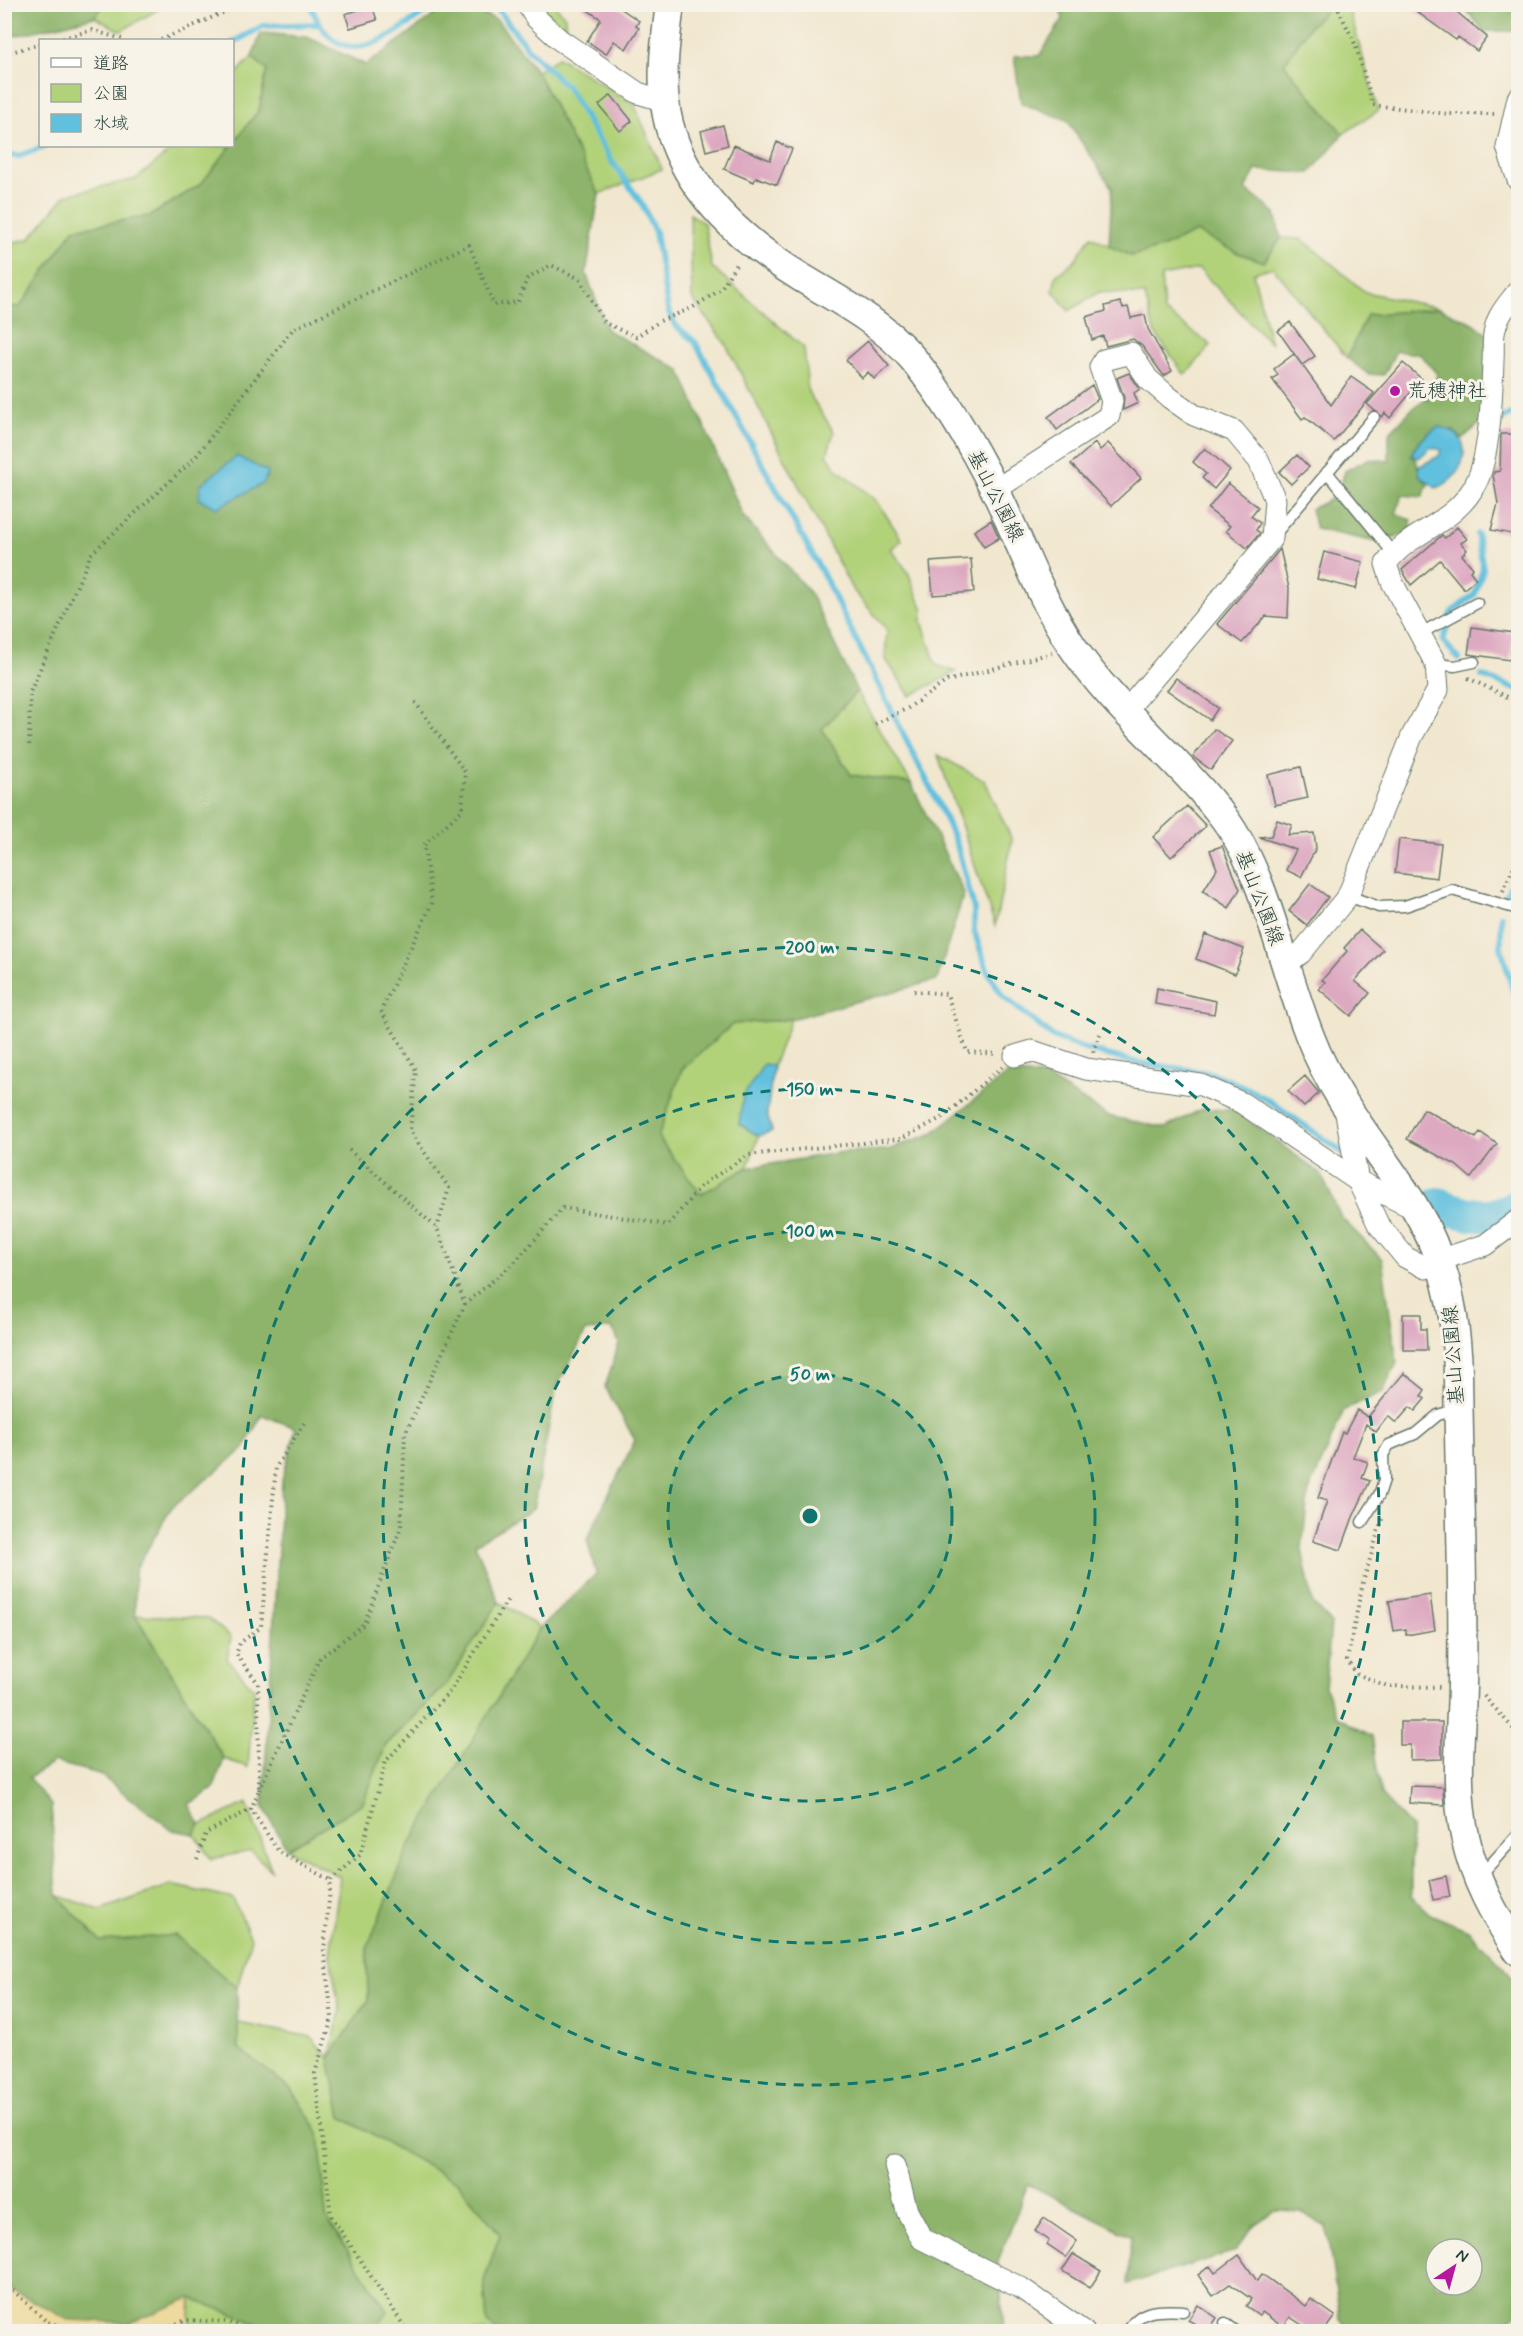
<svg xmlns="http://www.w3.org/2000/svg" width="1523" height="2336" font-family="Mynerve,'Klee One',sans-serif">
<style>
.green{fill:#b2d27a;stroke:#688857;stroke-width:1.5}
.forest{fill:#8db46a;stroke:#56784f;stroke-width:1.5;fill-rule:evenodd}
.sand{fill:#eeda9e;stroke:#868c69;stroke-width:1.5}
.water{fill:#60c0de;stroke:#407e89;stroke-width:1.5}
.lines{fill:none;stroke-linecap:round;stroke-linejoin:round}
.stream{stroke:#60c0de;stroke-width:6}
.river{stroke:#60c0de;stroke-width:34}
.building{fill:#dda9c1}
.service-casing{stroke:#68786a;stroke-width:13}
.minor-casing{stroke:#68786a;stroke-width:23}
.secondary-casing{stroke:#68786a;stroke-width:31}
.path{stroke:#68786a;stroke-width:4;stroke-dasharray:1.5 4.5;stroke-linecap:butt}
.service{stroke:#fff;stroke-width:10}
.minor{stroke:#fff;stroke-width:21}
.secondary{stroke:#fff;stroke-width:28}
.ring{fill:none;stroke:#0f766e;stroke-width:3;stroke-dasharray:10 8}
.poi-dot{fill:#b5179e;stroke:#f7f3e8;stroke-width:2}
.labels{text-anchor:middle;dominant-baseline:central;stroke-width:6;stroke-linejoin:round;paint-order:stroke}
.poi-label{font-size:20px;fill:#1f3d34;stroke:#f7f3e8;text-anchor:start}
.street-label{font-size:20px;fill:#1f3d34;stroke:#f7f3e8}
.centre{fill:#0f766e;stroke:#f7f3e8;stroke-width:3}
.ring-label{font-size:18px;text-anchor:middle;font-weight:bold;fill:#0f766e;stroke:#f7f3e8;stroke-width:6;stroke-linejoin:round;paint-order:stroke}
</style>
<rect width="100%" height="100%" fill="#f7f3e8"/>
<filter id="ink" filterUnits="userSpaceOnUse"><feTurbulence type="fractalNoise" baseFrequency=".0167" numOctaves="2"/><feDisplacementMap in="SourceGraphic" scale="12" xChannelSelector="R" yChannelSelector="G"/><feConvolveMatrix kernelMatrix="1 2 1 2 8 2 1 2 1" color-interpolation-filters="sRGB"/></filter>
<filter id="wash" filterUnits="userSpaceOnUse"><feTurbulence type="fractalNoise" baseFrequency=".008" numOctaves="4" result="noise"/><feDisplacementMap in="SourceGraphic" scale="24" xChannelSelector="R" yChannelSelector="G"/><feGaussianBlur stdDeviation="1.35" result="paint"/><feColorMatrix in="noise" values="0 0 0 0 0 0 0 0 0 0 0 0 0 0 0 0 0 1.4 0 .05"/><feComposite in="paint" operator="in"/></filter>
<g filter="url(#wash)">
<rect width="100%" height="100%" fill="#f1e7cf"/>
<path class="green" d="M105,5v-1l61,1 -45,26 -27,-14z
M540,5h15l10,12 1,15z
M1332,5h16l30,106 -35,23 -59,-70 25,-37z
M252,57l15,13 -8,40 -26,34v-67z
M558,57l76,47 28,65 -63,25 -13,79 13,-79 -62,-122z
M176,146h55l-30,38 -51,32 -76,13 -54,78 -15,-1 -1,-62 25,-5 37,-44 70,-16z
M690,214l14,9 8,44 92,81 4,44 26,40 -7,22 9,14 41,33 25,39 -11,9 17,23 15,38 -1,11 14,44 20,7 -46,24 -25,-38 2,-29 -35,-40 -127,-246 -33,-45z
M1196,232l42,21 26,8 17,-23 21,1 63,53 74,16 -72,7 -20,43 -74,-91 -20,6 18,71 -72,-75 -38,7 3,35 47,34 -26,30 -31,-43 -9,-37 -46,-3 -30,19 -16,-20 3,-15 19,-16 16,-24 40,20 30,-8z
M857,691l54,92 -60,-8 -30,-47z
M938,755l47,26 27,59 -17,86z
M791,1019l-18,47 -9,-2 -25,60 20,12 -12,32 -46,27 -43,-58 24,-68 51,-45z
M499,1602l41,26 -130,216 -43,104 1,53 -39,57 12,59 117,66 42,51 -16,47 3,42 13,8h-127l15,-19 -62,-95 -7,-84 -28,-44 -53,-41v-25l73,14 18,21 11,-46 -10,-57 10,-78 -53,-28 76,-46 23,-58 60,-60z
M135,1615l73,3 23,19 -4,22 27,30 -6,78 -24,-8z
M247,1803l25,68 -21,-20 -40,8 -17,-25 6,-9z
M171,1885l62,14 18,39 -14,50 -62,-53 -75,7 -43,-47 43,15z
M191,2298l85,33 -87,1z"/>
<path class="forest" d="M4,5l1,-1 100,1 -11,12 -89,21z
M1059,5h273l-23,22 -25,37 59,70 -33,39 -54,-3 -11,19 30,24 6,25 -17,24 -26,-9 -42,-21 -35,16 -30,8 -22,-10 3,-58 -45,-68 -46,-17 -7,-47h25l24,-37z
M1462,5h56v26h-34z
M472,9l25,11 40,52 62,122 -13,79 21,57 73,40 63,146 67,77 47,98 -35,38 29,46 60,8 53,110 -27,87 -146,39 -58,5 -51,45 -24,68 43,57 46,-26 96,-16 45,-2 43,-16 76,-60 37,2 64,40 57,12 37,-19 32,1 87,64 20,43 41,42 15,104 -14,29 -39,18 -36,84 -6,56 11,54 18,19 -6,64 12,30 35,19 9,59 30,32v69l19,18 38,16 37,38 13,20v325l-24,18h-144l-10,-14 -14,-90 -25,-15 -26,-1 -21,14 -19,26 -107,33 3,-48 -103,-52 -30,77 6,70 -504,1 -13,-9 -3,-42 16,-47 -42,-51 -117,-66 -12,-59 39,-57 -1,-53 43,-104 130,-216 56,-54 -9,-35 48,-99 -30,-53 14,-44 -7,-15 -26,3 -30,58 -23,120 -58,35 24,58 -53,83 -60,60 -23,58 -76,46 -24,-43 19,-326 14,-52 -34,-13 -19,35 -71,57 -37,63v45l89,144 -11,30 -24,15 11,21 -6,9 -22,-4 -73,-56 -45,-12 -25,16 22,27 6,90 43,46 75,-6 62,53 1,60 53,41 28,44 7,84 62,95 -15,20 -97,-1 -85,-33 -62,25 -60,-3 -64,-34 -1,-1980 16,1 54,-78 76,-13 51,-32 58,-74 8,-40 -15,-13 9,-24 46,4 59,28 71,-52zM1436,2249h36v36h-36z
M1439,308l34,15 14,11 -2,85 -23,20 -9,-9 -25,3 -17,23 5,3 4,17 8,8 -5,13 -21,-2 -6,19 15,6 1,14 -41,7 -55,-12 -5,-20 27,-13 7,-25 23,-12 21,2v-28l26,-27 17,-11 5,-21 -17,-20 -24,-3 -12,24 -16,-1 -21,-16 20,-43z"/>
<path class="sand" d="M4,2286l65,34 61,3 61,-25 -2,33h-184z"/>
<path class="water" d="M1438,427c41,5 28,52 -2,61l-16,-12 -2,-9 21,-11 2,-6 -10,-3 -12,11 -8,-2c4,-12 16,-22 27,-29z
M237,456l31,16 -4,11 -47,25 -18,-9 1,-14z
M764,1064l9,2 -6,48 5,17 -13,5 -20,-12 4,-28z"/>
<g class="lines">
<path class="stream" d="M310,4c30,78 81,32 126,0
M494,4l34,45 39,38 44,73 31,44 13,28 13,77 7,16 20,17 129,234 117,233 16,36 17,64v22l14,41 15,24 50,41 31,12 54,14 73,10 31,13 29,16 77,54
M232,43l31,-17 55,-2
M4,155l15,1 27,-10
M1496,421l22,-10
M1459,659l-16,-18 8,-28 24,-19 8,-25 -6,-35
M1482,676l36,14
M1505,899l13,-32
M1501,916v31l17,62"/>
<path class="river" d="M1438,1204c26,11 54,18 80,2"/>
</g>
<g id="blocks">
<path class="building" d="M578,4h36l25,17 -3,5 3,2 -13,21 -12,-8 -8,13 -19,-13 14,-22z
M1406,4h41l40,33 -10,14 -19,-14 -2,3z
M372,6l5,14 -27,8 -5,-14z
M611,95l21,26 -12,10 -21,-26z
M723,125l5,20 -22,6 -5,-20z
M777,142l15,7 -15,36 -21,-8 -2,5 -30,-13 10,-24 36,15z
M1120,302l3,6 5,-1 3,11 14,-3 3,14 24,42 -8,5 -22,-30 -9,-7 -27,7 -3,-10 -11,4 -6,-23 20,-6 -1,-5z
M1290,322l25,34 -13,9 -24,-34z
M868,341l21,25 -15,13 -6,-7 -6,6 -16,-18z
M1294,354l37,51 20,-28 23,16 -40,48 -29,-24 -3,2 -30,-40 6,-4 -4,-6z
M1403,363l19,16 -32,39 -5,-5 -3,4 -15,-13z
M1129,373l11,16 -6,4 4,10 -15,7 1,-13 -7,-19z
M1092,385l6,14 -41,31 -9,-13z
M1501,434h12l1,34h4v44l-6,22 -21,-4 7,-26 -5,-29 1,-3 6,-1z
M1095,443l5,7 8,-7 33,35 -30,28 -40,-42z
M1205,448l25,22 -16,19 -12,-11 4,-4 -13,-12z
M1297,455l12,12 -18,17 -12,-12z
M1228,483l30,24 -7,9 9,7 -4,7 4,3 -13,15 -21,-17 4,-5 -22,-17z
M991,520l8,18 -15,9 -10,-16z
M1457,527l10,12 -6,4 6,7 -5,5 11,13 -3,3 6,8 -12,10 -24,-29 -29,25 -9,-15 40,-35 3,3z
M1280,549l9,39 -1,30 -22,-2 -24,27 -25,-19z
M1324,552l39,10 -7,27 -39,-10z
M971,559l3,33 -41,3 -3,-33z
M1472,627l42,6 -4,27 -42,-6z
M1176,678l42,30 -8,12 -43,-30z
M1214,729l18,12 -21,29 -18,-13z
M1301,767l7,31 -33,7 -7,-30z
M1187,806l19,20 -35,31 -18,-20z
M1277,820l15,5 -4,10 26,-2 2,15 -15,29 -15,-7 10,-20 -37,-13 12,-1z
M1399,839l42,5 -4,34 -42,-5z
M1222,846l18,43 -11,19 -26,-17 14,-22 -7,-19z
M1310,884l18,13 -21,28 -18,-14z
M1360,930l23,20 -28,31 15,12 -19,23 -32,-27 6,-7 -3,-2 25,-29 -3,-3z
M1205,934l39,15 -9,25 -39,-15z
M1157,988l59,13 -2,13 -59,-10z
M1305,1076l14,17 -15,14 -16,-16z
M1424,1109l52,29 4,-6 17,12 -26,34 -15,-13 -49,-26z
M1403,1314h18v15h5l1,21h-24z
M1404,1373l21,17 -4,6 4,3 -10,12 -5,-4 -14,16 -8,-7 -12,16 -10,-8 -13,33 15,5 -6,16 8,3 -17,36 -12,33 -28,-9 14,-40 -9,-3 24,-66 3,1 12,-23 11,7z
M1430,1595l5,35 -29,5v-6l-12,2 -5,-30z
M1400,1722h42v37l-32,1v-15h-10z
M1410,1786l33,1 1,18 -35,-2z
M1446,1876l4,21 -17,3 -4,-20z
M1044,2218l33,23 -11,16 -19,-13 2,-3 -14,-10z
M1073,2254l28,17 -11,17 -28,-17z
M1239,2255l18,26 5,-7 44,32 5,-7 24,17 -11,15h-13l-21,-14 -7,10 -21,-15 -3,3 -13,-9 5,-7 -21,-15 -17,12 -15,-21 12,-9 5,7z
M1198,2305l19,13 -9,13 -20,-11z"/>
</g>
</g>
<g filter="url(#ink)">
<use href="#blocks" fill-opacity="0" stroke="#68786a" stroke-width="1.5"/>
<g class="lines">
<g class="service-casing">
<path id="service" d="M1327,472l66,81
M1276,533l98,-116
M1419,634l58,-31
M1436,664l19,2 19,-4
M1348,896l31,11 26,-1 47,-16 66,19
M1362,1522l17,-27 5,-15 -1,-25 6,-10 26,-11 23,-19 20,-6
M1480,1876l38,-42
M1225,2323l12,9
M1127,2332c12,-24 32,-22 56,-21"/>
</g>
<g class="minor-casing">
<path id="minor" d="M527,4l9,14 24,22 78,53 27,8
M1518,98l-11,49 11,33
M995,490l114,-74 3,-15 -12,-34 4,-7 27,-7 17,26 22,19 24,17 40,16 25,30 16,39 -3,38 -148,175
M1284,966l17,-13 47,-57 64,-160 26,-46 -2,-26 -44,-82 -6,-18c25,-35 69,-39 90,-81 14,-27 16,-90 17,-122 1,-10 -1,-22 2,-32 3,-15 14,-26 23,-38
M1015,1056l17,-5 54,18 115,16 41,18 116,78 57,28
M1345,1108l13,73 20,43 27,33 21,11 14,-8 45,-15 33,-25
M895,2165l12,46 15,28 99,49 63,44"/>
</g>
<g class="secondary-casing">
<path id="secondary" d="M670,4c-4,32 -9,67 -5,99 10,79 73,136 137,175 39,23 82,46 112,82 32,40 59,86 82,132 25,51 44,106 76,154 43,65 106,111 152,172 42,56 60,155 87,221 24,62 69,112 103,167 31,50 42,107 44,165 1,105 6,210 4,315 -1,50 -8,100 3,150 9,43 29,79 53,115"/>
</g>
<path class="path" d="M1336,4l19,40 18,61 75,9h47
M57,40l35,-10 33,10
M161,40l82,-36
M4,54l36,-10
M1468,678l50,24
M415,702l50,70 -3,38 -38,35 8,58 -51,108 35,59 -6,61 39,57 -12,40
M875,724l33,-16 39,-27 105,-28
M29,745l1,-53 61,-138 104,-96 98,-129 176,-84 25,60 24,-3 9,-23 24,-14 29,14 25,44 31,14 24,-16 32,-13 28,-18 18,-29
M1503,891l15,-34
M914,991l33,3 20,58 31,2
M1093,1052l7,-18
M349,1150l88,78 28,76
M304,1423l-28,44 -15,160 -21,16 -4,11 22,29 1,107 -8,19 28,43 52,28
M1382,1519l-19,63 -16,78 10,14 30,12 53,1
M1484,1696l34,38
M259,1790l61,-132 44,-34 37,-97 4,-93 60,-130 49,-41 49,-55 105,17 34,-40 46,-30 153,-16 42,-22 59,-50
M197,1859l9,-26 45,-24
M4,2282l43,40 36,10
M154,2332l32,-12 42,2 28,10
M388,2332h4
M408,2332l-77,-116 -16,-143 17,-55 -8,-68 7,-70 29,-25 26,-94 65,-71 57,-91"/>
<use href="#service" class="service"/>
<use href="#minor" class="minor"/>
<use href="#secondary" class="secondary"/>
</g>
</g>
<circle cx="810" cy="1516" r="142" fill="#0f766e" fill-opacity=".12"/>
<g class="ring">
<circle cx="810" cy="1516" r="142"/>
<circle cx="810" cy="1516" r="285"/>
<circle cx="810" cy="1516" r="427"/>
<circle cx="810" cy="1516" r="569"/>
</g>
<circle class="poi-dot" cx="1395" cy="391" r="6"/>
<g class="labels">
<g class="poi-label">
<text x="1407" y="391">荒穂神社</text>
</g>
<g class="street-label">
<text transform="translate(995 496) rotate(63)">基山公園線</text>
<text transform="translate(1259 898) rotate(69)">基山公園線</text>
<text transform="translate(1454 1355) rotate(-94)">基山公園線</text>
</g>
</g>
<circle cx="810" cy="1516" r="9" class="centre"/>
<g class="ring-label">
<text x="810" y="953">200 m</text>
<text x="810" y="1095">150 m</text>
<text x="810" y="1237">100 m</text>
<text x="810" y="1380">50 m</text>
</g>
<rect width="1523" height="2336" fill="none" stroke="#f7f3e8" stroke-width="24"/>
<rect x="39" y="39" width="195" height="108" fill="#f7f3e8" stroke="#a1aaa0" stroke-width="1.5"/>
<rect x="51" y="58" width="30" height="9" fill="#ffffff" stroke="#a1aaa0" stroke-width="1.5"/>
<text x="93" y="69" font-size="18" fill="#1f3d34">道路</text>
<rect x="51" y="84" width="30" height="18" fill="#b2d27a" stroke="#a1aaa0" stroke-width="1.5"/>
<text x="93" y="99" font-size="18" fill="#1f3d34">公園</text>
<rect x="51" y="114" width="30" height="18" fill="#60c0de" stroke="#a1aaa0" stroke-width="1.5"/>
<text x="93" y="129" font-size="18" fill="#1f3d34">水域</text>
<g transform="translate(1454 2267) rotate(36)"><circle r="28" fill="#f7f3e8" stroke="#a1aaa0" stroke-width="1.5"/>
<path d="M0-4.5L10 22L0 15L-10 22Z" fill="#b5179e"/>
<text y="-9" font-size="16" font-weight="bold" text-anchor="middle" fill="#1f3d34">N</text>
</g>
</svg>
